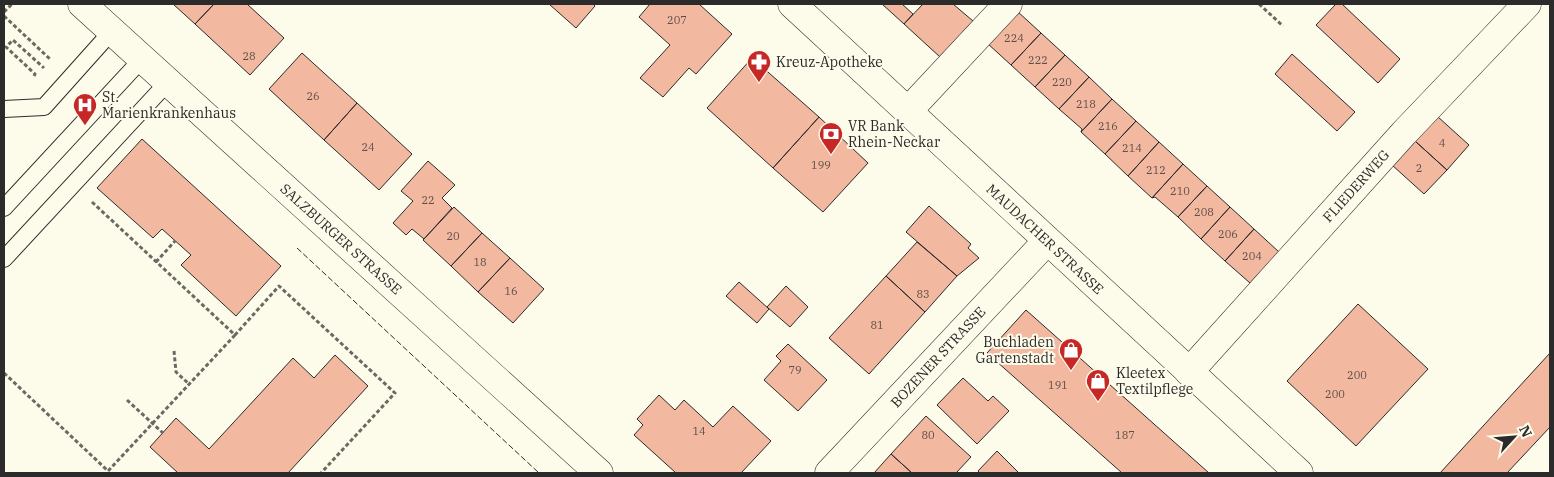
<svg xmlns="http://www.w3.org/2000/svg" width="1554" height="477" font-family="'IBM Plex Serif',serif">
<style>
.building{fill:#f2b8a0;stroke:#2b2b2b}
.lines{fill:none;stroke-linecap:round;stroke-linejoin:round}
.lane-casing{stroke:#2b2b2b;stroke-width:18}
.street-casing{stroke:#2b2b2b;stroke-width:29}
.secondary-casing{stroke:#2b2b2b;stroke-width:29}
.path{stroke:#6a6964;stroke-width:3;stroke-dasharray:4 2.5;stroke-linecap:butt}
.lane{stroke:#fdfbea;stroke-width:16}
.street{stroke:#fdfbea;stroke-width:28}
.secondary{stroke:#fdfbea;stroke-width:28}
.fence{stroke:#2b2b2b;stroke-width:1;stroke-dasharray:6 2.5;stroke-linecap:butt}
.labels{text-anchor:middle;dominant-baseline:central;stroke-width:4;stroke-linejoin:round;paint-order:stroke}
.number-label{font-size:11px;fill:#5d4e48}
.poi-label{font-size:14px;fill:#2b2b2b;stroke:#fdfbea;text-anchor:start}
.street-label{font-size:14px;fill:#2b2b2b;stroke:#fdfbea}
</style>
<rect width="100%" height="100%" fill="#fdfbea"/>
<path class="building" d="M173,4h41l-19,20z
M214,4h33l37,34 -34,37 -55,-51z
M549,4h44l2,2 -19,22z
M650,4h49l33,30 -36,40 -7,-6 -26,29 -23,-19 30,-33 -31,-28z
M882,4h20l11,10 -9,10z
M923,4h30l20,17 -33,36 -36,-33z
M1336,4h6l58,55 -22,24 -62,-58z
M1017,11l24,22 -30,32 -24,-22z
M1041,33l24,22 -30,32 -24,-22z
M302,53l55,50 -33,37 -55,-51z
M1292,54l63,58 -18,19 -62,-57z
M1065,55l24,22 -30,32 -24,-22z
M752,58l67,59 -46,51 -66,-60z
M1089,77l23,22 -31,33 1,-3 -23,-20z
M1112,99l24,22 -31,33 -24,-22z
M357,103l55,51 -33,36 -55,-50z
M1437,116l32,29 -22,25 -32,-29z
M819,117l49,46 -45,49 -50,-44z
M1136,121l23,21 -31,34 -23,-22z
M142,139l139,127 -45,50 -55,-51 10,-10 -29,-26 -9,9 -56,-50z
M1415,141l32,29 -23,24 -32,-29z
M1159,142l24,22 -31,34 -24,-22z
M428,161l27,24 -13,13 10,10 -28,31 -12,-10 -6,6 -13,-12 20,-22 -12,-10z
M1183,164l24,22 -29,31 -23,-20 -3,1z
M1207,186l23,21 -29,32 -23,-22z
M929,206l42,38 -3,4 11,10 -22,18 -51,-44z
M454,207l28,26 -31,33 -28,-26z
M1230,207l24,22 -29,32 -24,-22z
M1254,229l25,23 -29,31 -25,-22z
M482,233l28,25 -32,34 -27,-26z
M917,242l40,34 -32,36 -39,-36z
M510,258l34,31 -31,34 -35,-31z
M886,276l39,36 -56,62 -40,-36z
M739,282l30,27 -12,14 -31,-27z
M786,286l22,21 -18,20 -23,-20z
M1358,304l70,65 -72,77 -69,-65z
M1026,310l183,163h-87l-135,-120z
M788,344l39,36 -29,31 -34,-31 17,-19 -5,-5z
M1550,353v74l-43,46h-67z
M335,355l33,31 -80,87h-110l-28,-26 26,-29 33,31 84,-91 21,20z
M963,378l25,23 5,-5 16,15 -32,33 -40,-39z
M659,395l16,15 9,-10 29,27 20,-21 38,35 -30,32h-65l-42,-38 9,-10 -6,-6z
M926,416l45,41 -15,16h-44l-21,-19z
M997,451l22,22h-39l-2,-2z
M891,454l21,19h-38z"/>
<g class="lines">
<g class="lane-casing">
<path id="lane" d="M4,109l40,-2 68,-76
M4,208l138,-149
M4,259l164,-177"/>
</g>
<g class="street-casing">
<path id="street" d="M82,4l517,469
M908,111l100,-107
M1189,372l215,-239 123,-129
M829,473l218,-232"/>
</g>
<g class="secondary-casing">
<path id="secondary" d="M792,4l507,469"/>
</g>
<path class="path" d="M1259,4l24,22
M4,12l8,-8
M4,16l47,44
M34,76l1,-2 -29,-27 7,-7 31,28
M92,202l143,133 44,-49 116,107 -74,80
M156,262l19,-21
M174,351l2,21 13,12
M4,373l104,98 127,-136
M127,400l36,33"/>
<use href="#lane" class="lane"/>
<use href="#street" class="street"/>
<use href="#secondary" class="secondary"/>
<path class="fence" d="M297,248l242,225"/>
</g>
<defs>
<g id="pharmacy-pin" transform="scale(1.25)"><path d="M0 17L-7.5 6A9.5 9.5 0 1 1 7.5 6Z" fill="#c62828" stroke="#fdfbea"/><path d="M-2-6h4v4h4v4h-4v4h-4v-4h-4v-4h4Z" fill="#fff"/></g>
<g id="hospital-pin" transform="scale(1.25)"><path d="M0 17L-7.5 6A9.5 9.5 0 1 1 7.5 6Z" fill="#c62828" stroke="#fdfbea"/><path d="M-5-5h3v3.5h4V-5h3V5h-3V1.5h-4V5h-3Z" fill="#fff"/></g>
<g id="bank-pin" transform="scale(1.25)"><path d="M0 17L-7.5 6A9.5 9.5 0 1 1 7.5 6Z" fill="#c62828" stroke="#fdfbea"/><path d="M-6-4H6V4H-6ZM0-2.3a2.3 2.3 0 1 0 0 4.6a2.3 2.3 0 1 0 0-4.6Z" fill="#fff"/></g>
<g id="shop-pin" transform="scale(1.25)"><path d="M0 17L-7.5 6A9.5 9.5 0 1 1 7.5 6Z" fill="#c62828" stroke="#fdfbea"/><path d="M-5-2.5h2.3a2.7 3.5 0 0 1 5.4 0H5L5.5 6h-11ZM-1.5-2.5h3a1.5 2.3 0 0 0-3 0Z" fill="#fff"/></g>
</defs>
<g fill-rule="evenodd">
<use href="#pharmacy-pin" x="759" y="62"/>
<use href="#hospital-pin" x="85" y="105"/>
<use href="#bank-pin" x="831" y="134"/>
<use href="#shop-pin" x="1071" y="350"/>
<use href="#shop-pin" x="1098" y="381"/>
</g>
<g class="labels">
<g class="number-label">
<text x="677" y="20">207</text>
<text x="1014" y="38">224</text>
<text x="249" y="56">28</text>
<text x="1038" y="60">222</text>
<text x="1062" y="82">220</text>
<text x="313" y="96">26</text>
<text x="1086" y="104">218</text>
<text x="1108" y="126">216</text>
<text x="1442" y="143">4</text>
<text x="368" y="147">24</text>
<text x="1132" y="148">214</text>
<text x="821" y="165">199</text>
<text x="1419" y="168">2</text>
<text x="1156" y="170">212</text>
<text x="1180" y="191">210</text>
<text x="428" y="200">22</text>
<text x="1204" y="212">208</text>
<text x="1228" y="234">206</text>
<text x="453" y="236">20</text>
<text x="1252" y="256">204</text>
<text x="480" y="262">18</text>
<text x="511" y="291">16</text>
<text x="923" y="294">83</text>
<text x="877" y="325">81</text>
<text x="795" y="370">79</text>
<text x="1357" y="375">200</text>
<text x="1058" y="385">191</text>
<text x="1335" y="394">200</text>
<text x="699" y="431">14</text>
<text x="928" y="435">80</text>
<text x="1125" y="435">187</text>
</g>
<g class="poi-label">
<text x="776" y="62">Kreuz-Apotheke</text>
<text x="102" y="97">St.<tspan x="102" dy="16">Marienkrankenhaus</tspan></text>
<text x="848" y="126">VR Bank<tspan x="848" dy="16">Rhein-Neckar</tspan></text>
<text x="1054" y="342" text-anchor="end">Buchladen<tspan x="1054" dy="16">Gartenstadt</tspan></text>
<text x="1116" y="373">Kleetex<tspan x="1116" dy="16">Textilpflege</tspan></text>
</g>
<g class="street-label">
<text transform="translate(1356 186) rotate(-48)">FLIEDERWEG</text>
<text transform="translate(341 239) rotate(42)">SALZBURGER STRASSE</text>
<text transform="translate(1045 239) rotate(43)">MAUDACHER STRASSE</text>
<text transform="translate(938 357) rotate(-47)">BOZENER STRASSE</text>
</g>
</g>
<rect width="1554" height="477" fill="none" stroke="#2b2b2b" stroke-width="10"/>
<g transform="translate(1514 437) rotate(64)" stroke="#fdfbea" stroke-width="4" paint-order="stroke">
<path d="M0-4L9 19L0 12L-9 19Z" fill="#2b2b2b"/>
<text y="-8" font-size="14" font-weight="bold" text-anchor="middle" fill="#2b2b2b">N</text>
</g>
</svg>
